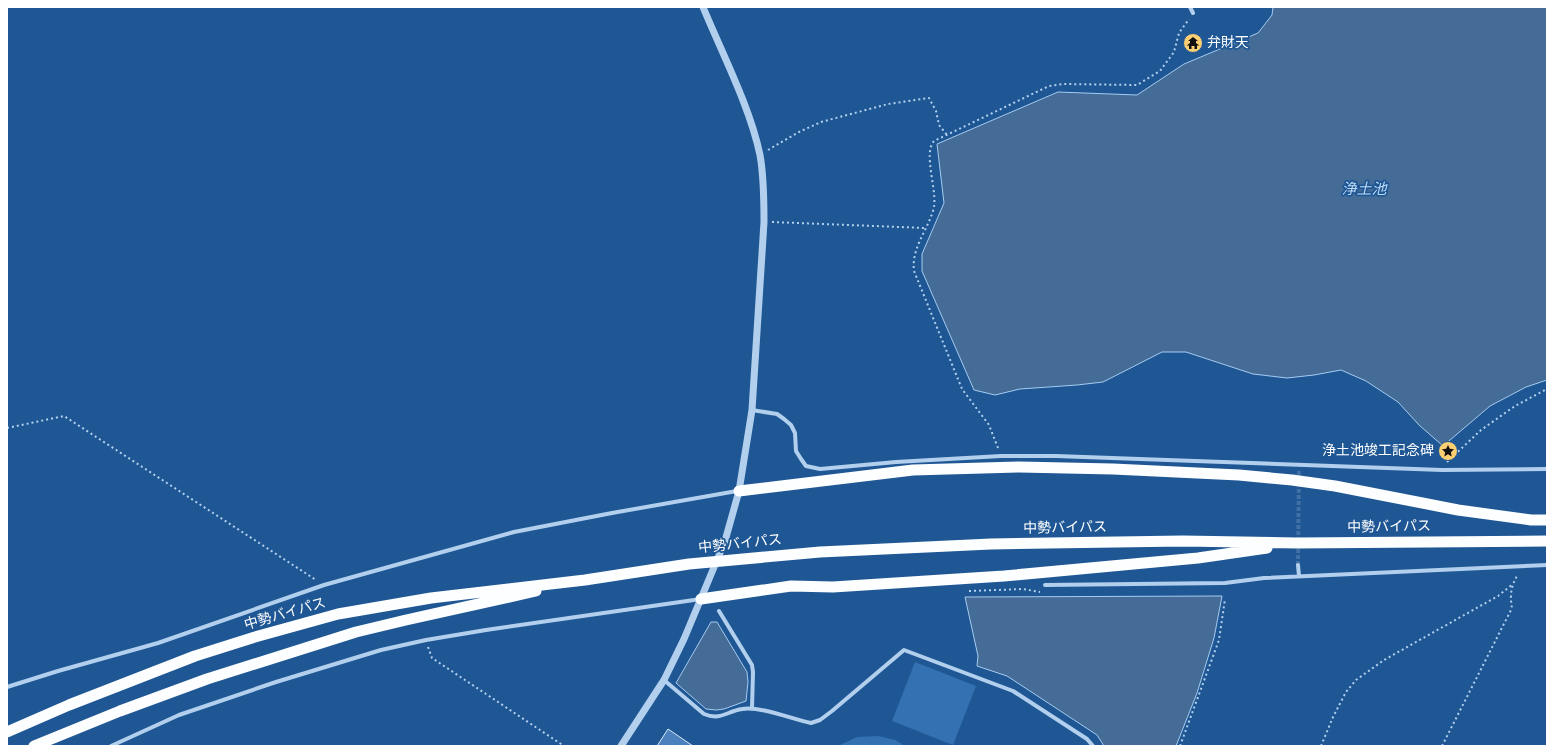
<svg xmlns="http://www.w3.org/2000/svg" width="1554" height="753" font-family="'Alegreya Sans','Noto Sans JP',sans-serif">
<style>
.green{fill:#3371b2}
.water{fill:#446c97;stroke:#a6cbf0}
.building{fill:#4b82bd;stroke:#d8e9fa}
.lines{fill:none;stroke-linecap:round;stroke-linejoin:round}
.minor-tunnel{stroke:#4170a5;stroke-width:4;stroke-dasharray:4 2;stroke-linecap:butt}
.path{stroke:#b2d0ee;stroke-width:2;stroke-dasharray:2 3;stroke-linecap:butt}
.minor{stroke:#b2d0ee;stroke-width:4}
.tertiary{stroke:#b2d0ee;stroke-width:7}
.trunk{stroke:#fcfeff;stroke-width:11}
.labels{text-anchor:middle;dominant-baseline:central;stroke-width:3.5;stroke-linejoin:round;paint-order:stroke}
.poi-label{font-size:14px;fill:#fff;stroke:#1f5795;text-anchor:start}
.street-label{font-size:14px;fill:#fff;stroke:#1f5795}
.water-label{font-size:15px;font-style:italic;fill:#bedaf5;stroke:#1f5795}
</style>
<rect width="100%" height="100%" fill="#1f5795"/>
<path class="green" d="M915,662l61,24 -23,59 -61,-24z
M879,736l16,4 10,6h-67l19,-9z"/>
<path class="water" d="M1273,7h274v373l-21,7 -36,19 -47,40 -24,-21 -21,-23 -32,-21 -25,-11 -27,5 -27,3 -34,-4 -67,-22h-24l-59,30 -26,3 -57,4 -25,6 -21,-5 -52,-119v-17l22,-51 -7,-59 121,-52 79,3 47,-31 74,-31 14,-18z
M1222,596l-8,42 -17,55 -21,53h-72l-7,-11 -90,-59 -30,-10 1,-10 -13,-59z
M711,622h6l30,50 1,10 -2,19 -22,8 -8,1 -10,-1 -30,-26z"/>
<path class="building" d="M668,729l25,17h-36z"/>
<g class="lines">
<path class="minor-tunnel" d="M1298,565l1,-96"/>
<path class="path" d="M768,150l31,-18 22,-10 67,-18 41,-6 7,13 3,14 8,10
M772,222l153,6
M7,428l57,-12 252,164
M998,448l-9,-23 -27,-36 -48,-118c-3,-24 15,-42 20,-64 3,-18 -11,-54 0,-66l115,-55 14,-2 74,1 23,-14 14,-19 5,-19 10,-14
M1447,462l34,-32 34,-24 32,-17
M969,591l54,-2 17,3
M428,647l4,11 132,88
M1180,746l39,-106 6,-41
M1321,746l12,-29 13,-25 10,-12 28,-20 114,-64 15,-12
M1442,746l69,-136c2,-6 -1,-8 0,-14 0,-8 3,-15 7,-22"/>
<path class="minor" d="M1190,7l3,6
M752,410l25,4 7,5 7,6 4,8 1,18 5,8 5,7 14,3 76,-7 105,-6h55l386,14 105,-1
M1298,565l1,11
M1045,585l180,-2 39,-5 283,-13
M719,611l33,54 1,7 -1,36
M664,680l40,34c17,7 23,-3 38,-5 19,-3 49,10 69,14l9,-3 12,-9 72,-61 109,41 74,48 6,7
M7,687l51,-16 100,-28 166,-58 190,-53 98,-19 125,-22
M111,746l68,-31 97,-33 105,-32 45,-10 60,-10 215,-31"/>
<path class="tertiary" d="M621,746l43,-66 20,-41 41,-98 14,-50 13,-81 12,-188c0,-22 0,-45 -4,-67 -10,-48 -38,-102 -57,-148"/>
<path class="trunk" d="M739,491l174,-21 106,-3 94,2 126,6 53,5 43,6 123,24 73,10h16
M701,599l90,-13 42,1 171,-11 194,-18 69,-10
M7,732l62,-27 126,-49 60,-19 83,-23 93,-16 154,-18 104,-16 131,-12 171,-8 192,-3 114,2 250,-2
M34,746l86,-35 87,-32 149,-47 50,-12 130,-29"/>
</g>
<defs>
<g id="temple-disc" transform="scale(1)"><circle r="9.5" fill="#fccf72" stroke="#1f5795"/><path d="M0-6L5-2H3V0L6.5 2.5H4V6H1.5V3h-3V6H-4V2.5H-6.5L-3 0V-2H-5Z" fill="#111"/></g>
<g id="sight-disc" transform="scale(1)"><circle r="9.5" fill="#fccf72" stroke="#1f5795"/><path d="M0-6L1.8-2.2L6-1.7L2.9 1.2L3.7 5.4L0 3.3L-3.7 5.4L-2.9 1.2L-6-1.7L-1.8-2.2Z" fill="#111"/></g>
</defs>
<g fill-rule="evenodd">
<use href="#temple-disc" x="1193" y="43"/>
<use href="#sight-disc" x="1448" y="451"/>
</g>
<g class="labels">
<g class="poi-label">
<text x="1207" y="43">弁財天</text>
<text x="1434" y="451" text-anchor="end">浄土池竣工記念碑</text>
</g>
<g class="street-label">
<text transform="translate(1389 527) rotate(-1)">中勢バイパス</text>
<text transform="translate(1065 528) rotate(-1)">中勢バイパス</text>
<text transform="translate(740 544) rotate(-6)">中勢バイパス</text>
<text transform="translate(285 614) rotate(-16)">中勢バイパス</text>
</g>
<g class="water-label">
<text x="1364" y="189">浄土池</text>
</g>
</g>
<rect width="1554" height="753" fill="none" stroke="#ffffff" stroke-width="16"/>
</svg>
